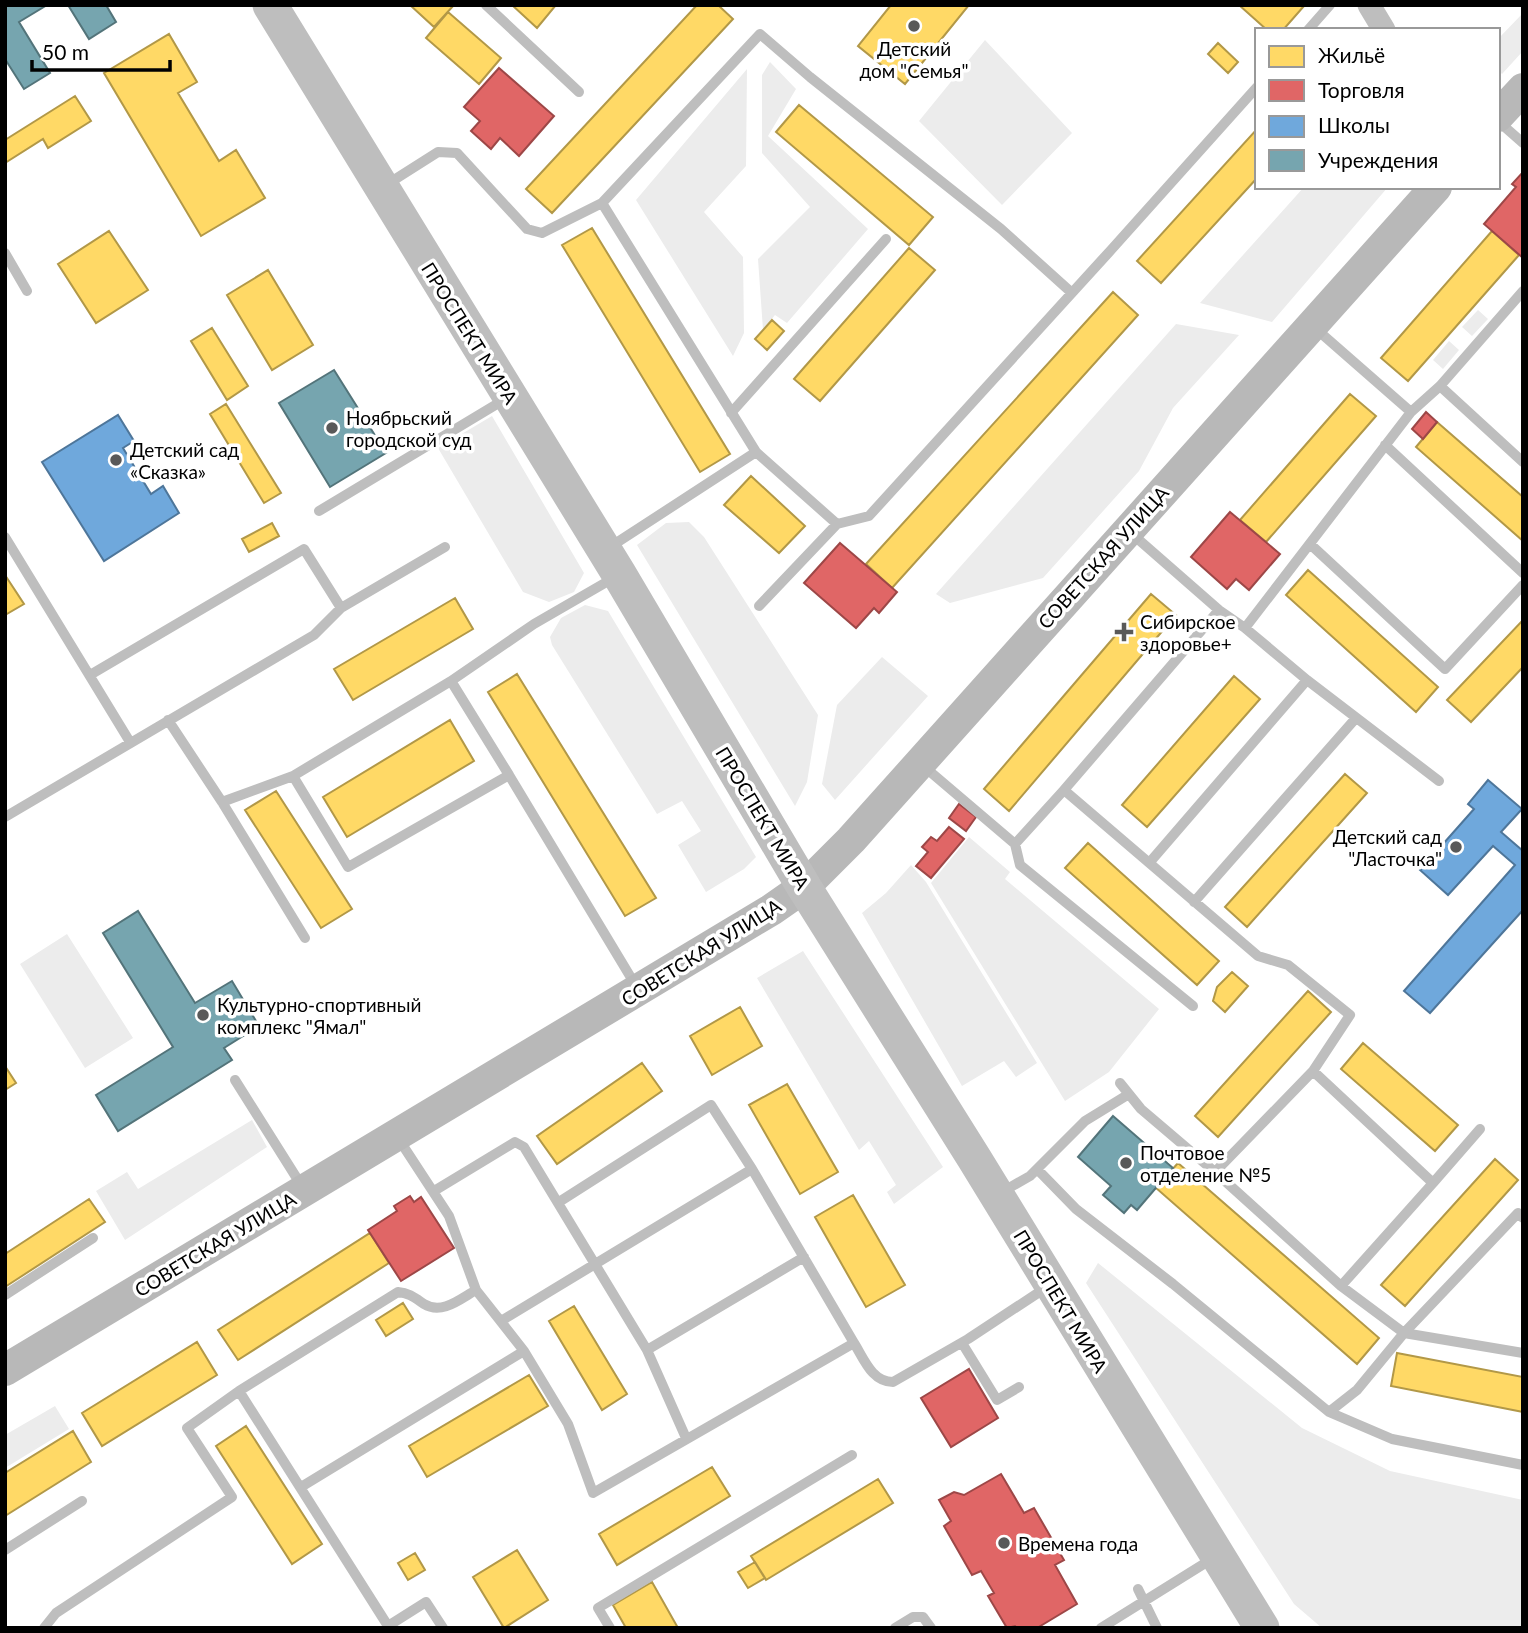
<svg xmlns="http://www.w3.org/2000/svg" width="1528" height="1633" font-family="Lato,sans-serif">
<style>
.green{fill:#ececec}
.homes{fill:#ffd966;stroke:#b29847;stroke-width:2}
.shops{fill:#e06666;stroke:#9d4747;stroke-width:2}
.schools{fill:#6fa8dc;stroke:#4e769a;stroke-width:2}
.public{fill:#76a5af;stroke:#53747a;stroke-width:2}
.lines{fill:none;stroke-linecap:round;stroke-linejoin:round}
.service{stroke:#bebebe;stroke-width:10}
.minor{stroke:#bebebe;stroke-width:23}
.secondary{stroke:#b8b8b8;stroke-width:32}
.primary{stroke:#bebebe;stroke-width:35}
.poi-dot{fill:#595959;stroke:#fff;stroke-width:2.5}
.labels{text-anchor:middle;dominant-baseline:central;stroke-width:7;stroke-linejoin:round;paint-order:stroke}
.poi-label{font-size:19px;fill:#000;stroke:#fff;text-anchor:start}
.street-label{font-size:19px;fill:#000;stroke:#fff}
</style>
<rect width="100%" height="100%" fill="#fff"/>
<path class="green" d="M1523,13v38l-21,23 -4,-4v-31z
M985,40l87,93 -70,72 -83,-84z
M770,62l26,27 -28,47 100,93 -81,94 -12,-8 -12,15 -5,-71 52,-52 -48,-54v-78z
M747,69l-1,97 -42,46 39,45 1,76 -11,23 -97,-156z
M1304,187h84l-116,135 -72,-19z
M1478,310l10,9 -16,17 -10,-9z
M1176,324l63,11 -66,73 -34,63 -96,107 -93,25 -14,-9z
M1449,341l10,9 -16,19 -10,-9z
M492,416l92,157 -10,19 -25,10 -26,-10 -85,-144z
M689,522l15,15 114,178 -11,67 -12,24 -158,-261 29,-22z
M585,605l23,6 148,246 -12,12 -38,23 -28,-47 23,-14 -19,-30 -25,13 -105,-169 -2,-8 11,-19z
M882,657l46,39 -93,104 -13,-16 15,-79z
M969,837l41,35 -5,7 154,130 -50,63 -44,29 -134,-218z
M911,865l15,17 111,181 -21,14 -12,-16 -42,25 -100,-173 24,-20z
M67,934l66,104 -48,30 -65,-104z
M803,951l140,216 -49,37 -7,-12 9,-7 -27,-44 -10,9 -102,-172z
M252,1120l15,27 -142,93 -29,-49 31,-19 11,17z
M1098,1263l204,165 88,43 133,29v128h-201l-28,-24 -208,-321z
M55,1406l14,23 -64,39v-33z"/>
<path class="homes" d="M410,5h44l-20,22z
M512,5h44l-19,23z
M697,5h21l15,14 -181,194 -26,-24z
M891,5h78l-64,79 -47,-38z
M1239,5h63l2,1 -21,24h-16z
M448,12l53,46 -22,26 -53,-46z
M169,34l28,48 -19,11 41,68 17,-11 29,48 -64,38 -97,-163z
M1218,43l20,19 -10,11 -20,-19z
M75,96l16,25 -43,27 -5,-9 -38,24v-23z
M799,105l134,112 -24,28 -133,-113z
M1257,129v49l-96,105 -24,-22z
M592,228l138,226 -30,18 -138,-227z
M109,231l39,59 -52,33 -38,-59z
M1492,231l27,24 -111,126 -27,-23z
M909,248l26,22 -115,131 -26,-22z
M268,270l45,75 -41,25 -45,-75z
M1113,292l25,23 -246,273 -26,-24z
M772,320l12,11 -17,19 -12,-11z
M212,328l36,58 -21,14 -36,-59z
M1350,394l26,22 -110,126 -26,-22z
M226,404l55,89 -17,10 -54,-89z
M1437,422l86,75v44l-107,-94z
M751,476l54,50 -26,27 -55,-48z
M272,523l7,13 -30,16 -7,-13z
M1308,570l130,117 -22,25 -130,-117z
M5,575l19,29 -19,11z
M1151,594l25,21 -167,196 -25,-22z
M455,598l18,31 -120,71 -19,-31z
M1523,620v47l-52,55 -24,-22z
M517,674l139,224 -31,18 -137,-224z
M1234,676l26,23 -113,128 -25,-22z
M450,720l24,41 -127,76 -24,-40z
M1345,774l22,19 -120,134 -22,-20z
M276,791l76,118 -31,19 -76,-118z
M1088,843l131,118 -22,24 -132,-117z
M1232,972l16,14 -23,26 -12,-11 4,-14z
M1308,991l23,21 -113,125 -23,-21z
M740,1007l22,39 -50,29 -22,-39z
M1363,1043l95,82 -23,26 -94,-82z
M642,1063l20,28 -105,73 -20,-28z
M5,1066l11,17 -11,7z
M787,1084l51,88 -38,22 -51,-89z
M1495,1159l23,21 -113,126 -24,-21z
M1178,1163l201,175 -22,26 -201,-176z
M853,1195l52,90 -39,22 -51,-90z
M89,1199l16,23 -100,65v-33z
M370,1233l19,30 -151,97 -20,-30z
M403,1303l10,16 -27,17 -10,-16z
M574,1306l53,88 -25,16 -53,-89z
M197,1342l20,33 -115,71 -20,-33z
M1397,1353l126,24v35l-132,-26z
M529,1375l19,31 -121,71 -18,-31z
M246,1426l76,118 -30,20 -76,-118z
M73,1431l18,31 -86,54v-43z
M712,1467l18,29 -113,69 -18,-31z
M878,1479l15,24 -127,77 -15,-24z
M517,1550l31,50 -44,28 -31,-51z
M415,1553l10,17 -17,10 -10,-17z
M755,1562l10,16 -17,10 -10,-16z
M652,1582l26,46h-52l-13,-23z"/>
<path class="shops" d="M499,68l55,48 -35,40 -19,-18 -9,11 -20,-18 9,-10 -16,-14z
M1523,172v86l-39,-34 32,-37 -4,-3z
M1426,412l11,10 -14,17 -11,-10z
M1230,512l50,42 -31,36 -13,-11 -9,10 -36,-32z
M840,543l57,49 -18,21 -5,-5 -18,20 -52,-45z
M959,804l17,13 -10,14 -17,-13z
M949,827l15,12 -33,39 -15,-12 12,-14 -6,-5 9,-10 6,4z
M410,1196l4,6 7,-5 33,51 -53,33 -33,-51 29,-19 -3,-5z
M969,1369l29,49 -47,29 -30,-49z
M1001,1474l23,39 10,-5 30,52 -9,5 22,39 -40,24h-20l-2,-2 -8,2 -19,-32 6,-3 -13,-22 -9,4 -28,-49 7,-5 -12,-21 15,-8 10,3z"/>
<path class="schools" d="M118,415l16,26 -11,7 28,46 12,-8 16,27 -75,48 -62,-99z
M1488,780l34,29 -21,23 22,19v59l-93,103 -26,-22 111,-126 -22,-19 -45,49 -28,-25 54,-61 -6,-5z"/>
<path class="public" d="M5,5h42l-28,17 31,51 -26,16 -19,-30z
M68,5h38l10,17 -27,17z
M334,370l52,83 -56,34 -51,-84z
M138,911l57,92 37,-22 27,45 -35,22 8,12 -114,71 -22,-36 77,-48 -70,-114z
M1113,1116l60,52 -36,42 -6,-5 -7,8 -21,-18 8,-9 -33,-29z"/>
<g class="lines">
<path class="service" d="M486,5l93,87
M1308,30l22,-25
M1498,121l25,22
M386,185l52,-33 19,1 70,76 15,4 60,-30
M5,253l22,38
M1315,328l96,84 29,-26 83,-95
M1440,386l83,76
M731,413l155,-174
M1385,445l138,128
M756,452l81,72
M319,511l188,-113
M1131,533l88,77 26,18 166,-216
M5,537l125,205
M1310,544l135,125 78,-84
M610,547l146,-95 -154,-249 158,-169 50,43 191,152 71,64
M617,576l-83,48 -83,57 -158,95 55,91 161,-92 127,211
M759,606l78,-82 32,-8 242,-266 146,-163
M1219,610l-155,180 194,166 30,9 62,50 -37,56
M1245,628l62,52 132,101
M90,675l214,-126 37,59
M451,681l58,94
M168,720l54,82 83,136
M921,764l94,80 49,-54
M222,802l71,-26
M5,817l309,-182 27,-27 104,-61
M1015,844l5,21 173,141
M1150,862l157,-182
M1194,902l162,-184
M235,1080l68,108
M1120,1083l21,26 74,63 126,114 63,47 119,20
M398,1138l51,78 27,74 48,61 44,73 25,69 261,-150c10,16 18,39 39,39l75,-43 79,-52
M1037,1169l39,40 97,75 156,128 63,27 131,26
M1215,1172l98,-101 120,112 -92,103
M1433,1183l47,-54
M434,1191l81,-49 9,5 123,203 39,88
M1002,1192l28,-16 55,-55 44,-27
M559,1202l152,-97 41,64 102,174
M5,1295l88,-57
M501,1321l251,-152
M962,1343l35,57 22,-13
M647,1350l157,-93
M1329,1412l28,-22 47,-57 114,-120 5,5
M301,1487l223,-136
M5,1550l77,-49
M1138,1589l19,39
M44,1628l12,-15 176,-116 -45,-69 52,-37
M443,1628l-17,-26 -38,24 -149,-235 159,-99c11,1 17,6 26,12 18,11 36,-5 52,-14
M610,1628l-12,-20 254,-153
M895,1628l18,-11h10l8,11
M1101,1628l114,-71"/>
<path class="minor" d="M1369,5l15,25"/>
<path class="secondary" d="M1498,116l25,-27
M5,1370l766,-460 33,-23 47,-47 585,-653"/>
<path class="primary" d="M270,5l349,569 185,313 170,271 288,470"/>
</g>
<g class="poi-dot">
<circle cx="914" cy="26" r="7"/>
<circle cx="332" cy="428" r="7"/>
<circle cx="116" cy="460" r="7"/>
<path d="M1120.5 621.5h7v7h7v7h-7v7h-7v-7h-7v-7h7z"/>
<circle cx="1456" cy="847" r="7"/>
<circle cx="203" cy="1015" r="7"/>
<circle cx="1126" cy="1163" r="7"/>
<circle cx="1004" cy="1543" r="7"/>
</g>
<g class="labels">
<g class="poi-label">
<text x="914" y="48" text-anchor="middle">Детский<tspan x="914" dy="22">дом "Семья"</tspan></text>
<text x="346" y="417">Ноябрьский<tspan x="346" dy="22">городской суд</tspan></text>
<text x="130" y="449">Детский сад<tspan x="130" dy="22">«Сказка»</tspan></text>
<text x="1140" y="621">Сибирское<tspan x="1140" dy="22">здоровье+</tspan></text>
<text x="1442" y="836" text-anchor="end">Детский сад<tspan x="1442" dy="22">"Ласточка"</tspan></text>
<text x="217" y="1004">Культурно-спортивный<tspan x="217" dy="22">комплекс "Ямал"</tspan></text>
<text x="1140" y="1152">Почтовое<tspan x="1140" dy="22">отделение №5</tspan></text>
<text x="1018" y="1543">Времена года</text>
</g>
<g class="street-label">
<text transform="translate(470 333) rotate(58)">ПРОСПЕКТ МИРА</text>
<text transform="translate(1103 557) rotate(-48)">СОВЕТСКАЯ УЛИЦА</text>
<text transform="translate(763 818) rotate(59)">ПРОСПЕКТ МИРА</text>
<text transform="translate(701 952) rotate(-32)">СОВЕТСКАЯ УЛИЦА</text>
<text transform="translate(215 1244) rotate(-31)">СОВЕТСКАЯ УЛИЦА</text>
<text transform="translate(1061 1301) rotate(59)">ПРОСПЕКТ МИРА</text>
</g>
</g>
<rect width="1528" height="1633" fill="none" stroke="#000000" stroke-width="14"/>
<rect x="1255" y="28" width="245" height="161" fill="#ffffff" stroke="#999999" stroke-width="2"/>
<rect x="1269" y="46" width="35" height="21" fill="#ffd966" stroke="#999999" stroke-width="2"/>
<text x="1318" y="63" font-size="21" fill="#000000">Жильё</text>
<rect x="1269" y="80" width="35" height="21" fill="#e06666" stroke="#999999" stroke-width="2"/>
<text x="1318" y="98" font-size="21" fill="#000000">Торговля</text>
<rect x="1269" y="116" width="35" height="21" fill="#6fa8dc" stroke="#999999" stroke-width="2"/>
<text x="1318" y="133" font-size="21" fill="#000000">Школы</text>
<rect x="1269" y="150" width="35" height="21" fill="#76a5af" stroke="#999999" stroke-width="2"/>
<text x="1318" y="168" font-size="21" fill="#000000">Учреждения</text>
<path d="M32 60v10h138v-10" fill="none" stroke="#000000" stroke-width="3.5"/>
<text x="42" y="60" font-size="21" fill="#000000" stroke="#ffffff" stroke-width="5" paint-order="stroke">50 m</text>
</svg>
